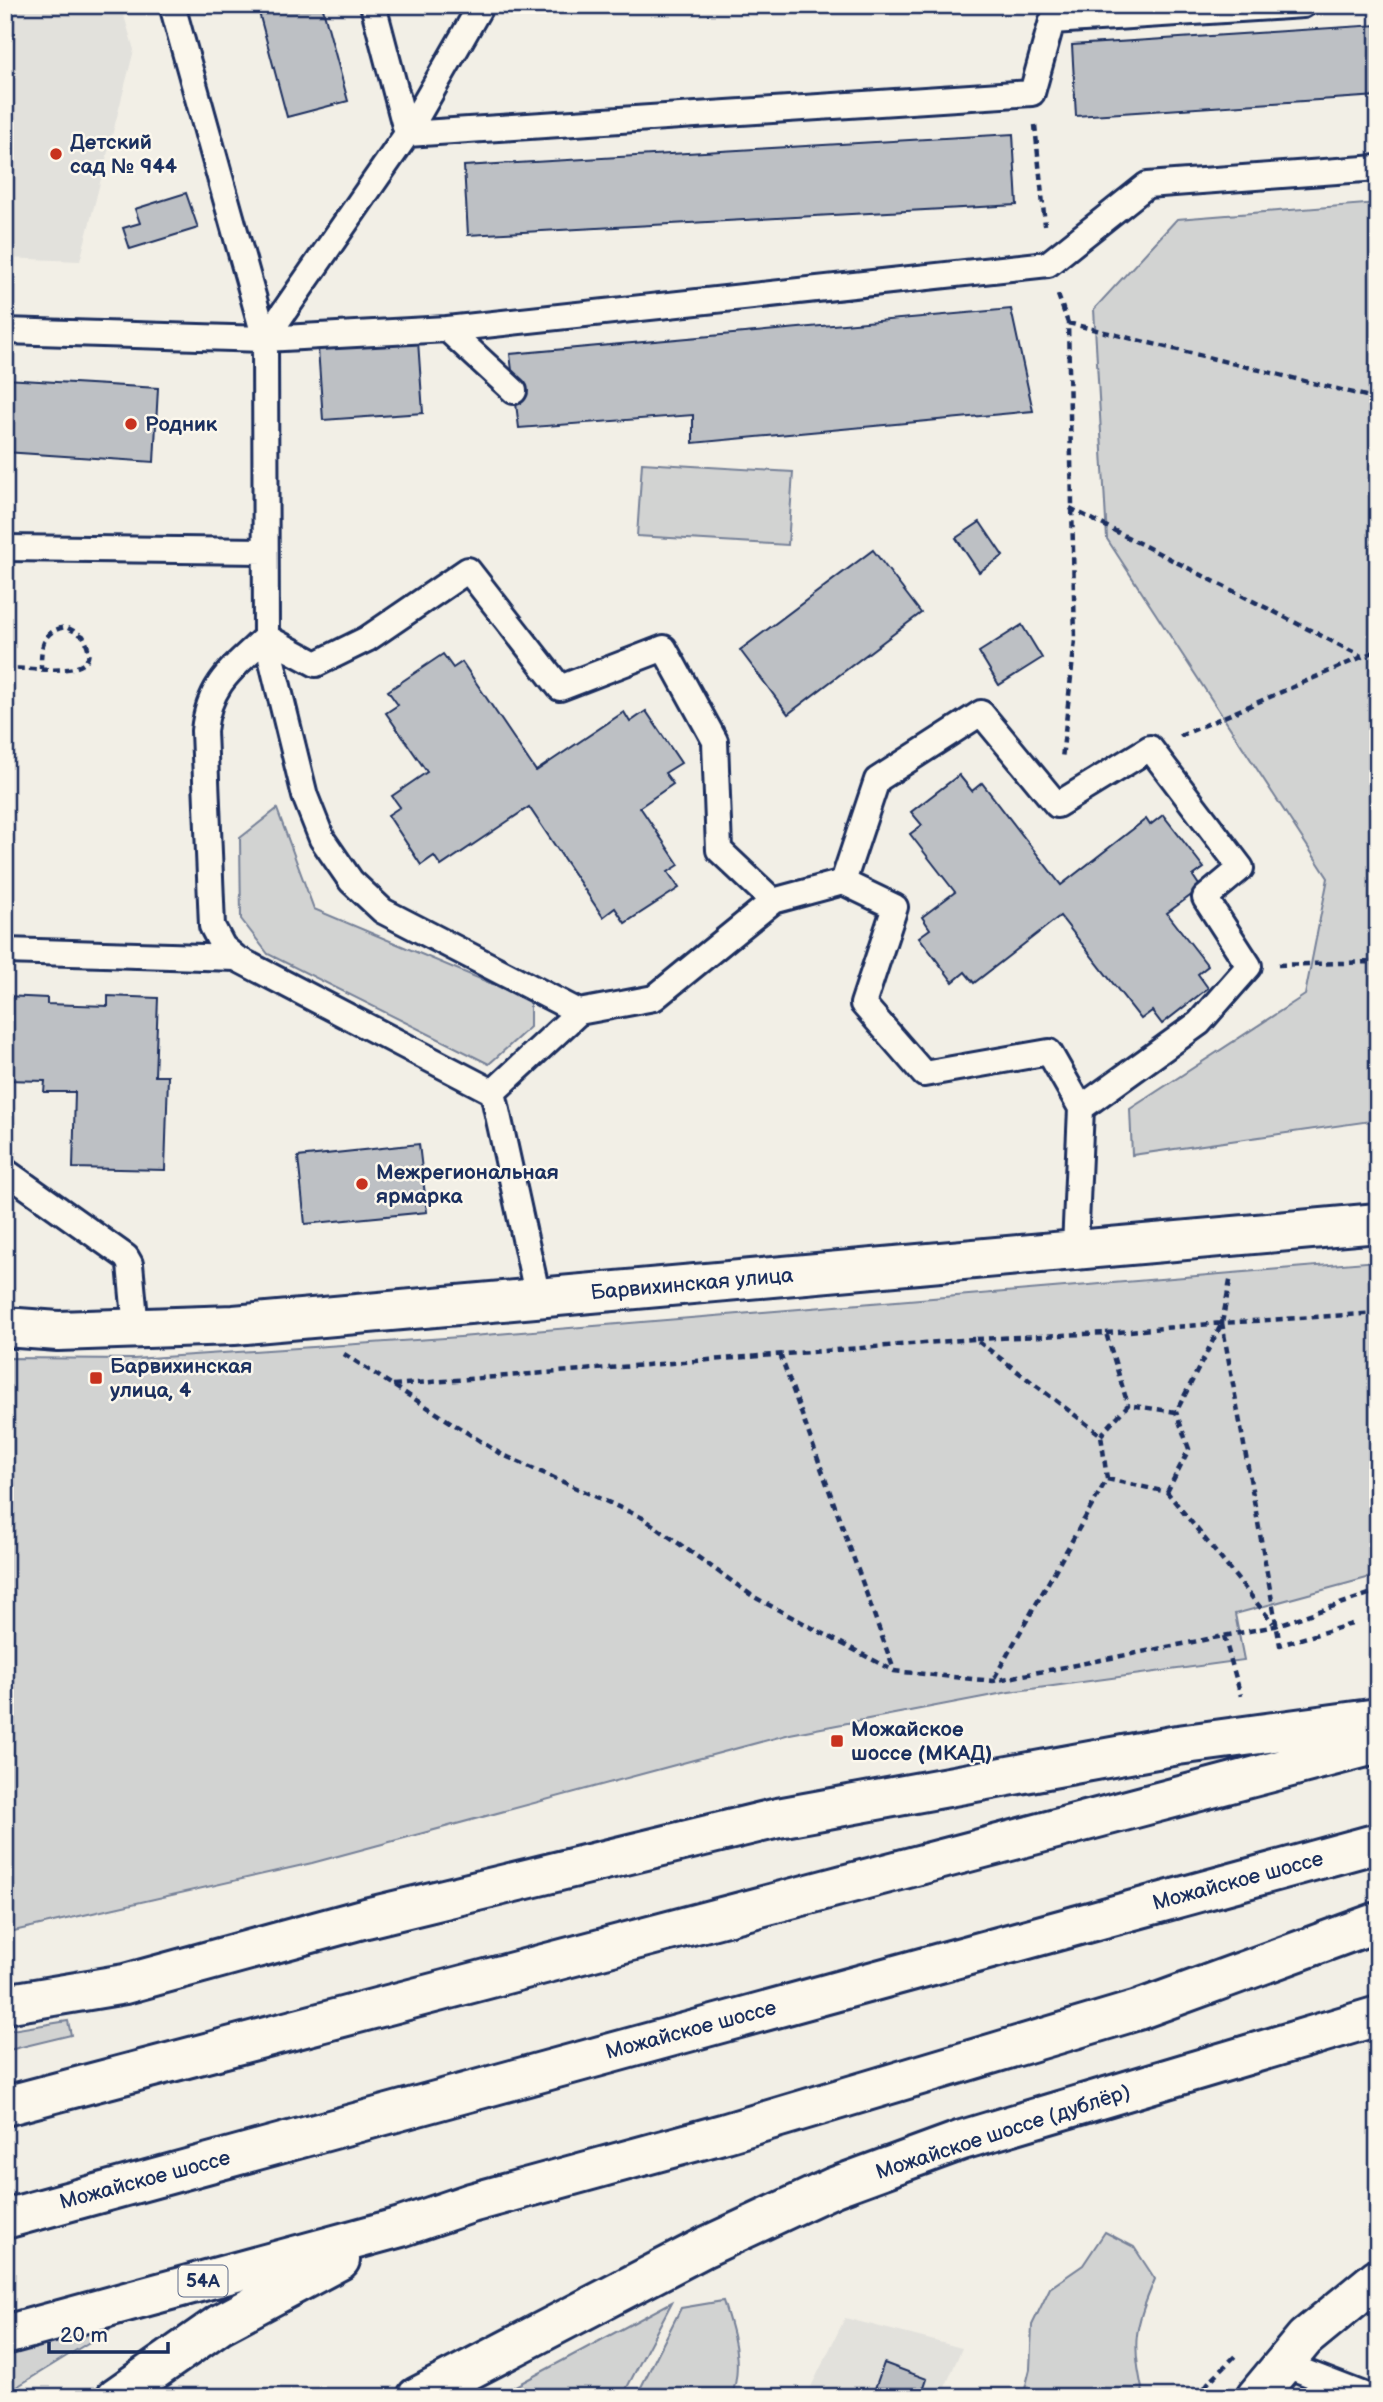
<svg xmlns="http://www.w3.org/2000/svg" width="1383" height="2402" font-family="'Balsamiq Sans',sans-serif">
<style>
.built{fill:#e2e1dc}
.green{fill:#d2d3d2;stroke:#768198;stroke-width:2}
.building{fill:#bdc0c4;stroke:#1b2f5e;stroke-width:2}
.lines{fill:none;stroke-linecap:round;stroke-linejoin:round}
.service-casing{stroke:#1b2f5e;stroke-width:30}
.tertiary-casing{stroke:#1b2f5e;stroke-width:44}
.secondary-casing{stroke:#1b2f5e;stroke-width:44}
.primary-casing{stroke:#1b2f5e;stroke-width:44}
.path{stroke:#1b2f5e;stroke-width:4.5;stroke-dasharray:7 5;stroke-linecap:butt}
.service{stroke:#fbf7ec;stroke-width:24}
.tertiary{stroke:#fbf7ec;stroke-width:38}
.secondary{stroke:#fbf7ec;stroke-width:38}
.primary{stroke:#fbf7ec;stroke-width:38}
.poi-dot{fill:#c8321e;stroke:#fbf7ec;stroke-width:2.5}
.labels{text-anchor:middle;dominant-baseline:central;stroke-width:5;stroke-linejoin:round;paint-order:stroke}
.shield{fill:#fbf7ec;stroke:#5e6b89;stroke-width:2}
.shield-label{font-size:19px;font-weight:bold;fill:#1b2f5e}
.poi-label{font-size:21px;font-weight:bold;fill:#1b2f5e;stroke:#fbf7ec;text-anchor:start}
.street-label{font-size:21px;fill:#1b2f5e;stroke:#fbf7ec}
</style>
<rect width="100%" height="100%" fill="#f2efe6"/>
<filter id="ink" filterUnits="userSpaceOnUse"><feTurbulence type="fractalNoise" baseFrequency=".0143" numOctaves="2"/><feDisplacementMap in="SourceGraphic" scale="14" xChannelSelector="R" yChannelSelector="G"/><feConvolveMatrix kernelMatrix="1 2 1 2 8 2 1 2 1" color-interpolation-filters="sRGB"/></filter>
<g filter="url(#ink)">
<path class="built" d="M5,5h116l13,45 -54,211 -75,-3z
M845,2318l117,30 -21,49h-135z"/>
<path class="green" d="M1378,203v917l-246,35 -2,-46 175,-114 23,-117 -221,-339 -13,-230 83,-90z
M642,463l151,9 -5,73 -151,-9z
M277,809l37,100 216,91v27l-41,37 -221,-110 -27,-35 -1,-81z
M1378,1261v314l-143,39 9,46 -235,32 -219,42 -478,129 -307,70v-575l128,1 327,-22z
M68,2021l3,14 -66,16v-20z
M1105,2232l29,15 21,32c-21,50 -24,65 -11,118h-121l7,-28 2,-44 18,-37 33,-23z
M723,2301c10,31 21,65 8,96h-95l45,-89z
M672,2302l-50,95h-131l15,-6z
M122,2322l-117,72v-43z"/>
<path class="building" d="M257,5h65l26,96 -61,16z
M1378,25v71l-302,20 -4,-71z
M1013,134l4,71 -549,30 -4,-69z
M186,193l12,35 -68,21 -7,-21 17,-5 -5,-14z
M1011,309l22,102 -340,32v-28l-174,13 -9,-74z
M418,341l5,72 -100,7 -5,-72z
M5,379l153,9 -4,74 -149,-10z
M980,522l23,34 -24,16 -23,-34z
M873,550l48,63 -133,101 -48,-64z
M1022,625l20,33 -43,27 -20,-33z
M443,654l10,14 9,-6 74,109 88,-59 6,10 16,-11 35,52 -16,10 8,11 -33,23 39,58 -11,7 11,16 -54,35 -10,-15 -12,9 -74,-110 -88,59 -7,-10 -13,9 -33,-50 12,-8 -8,-11 35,-24 -41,-59 12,-8 -10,-14z
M959,775l13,16 10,-8 79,102 85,-66 4,6 13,-10 41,53 -11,8 8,12 -34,25 41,53 -10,8 10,14 -46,36 -10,-13 -11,8 -81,-103 -86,67 -9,-11 -12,10 -34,-45 11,-8 -8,-12 33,-25 -45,-58 12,-9 -11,-13z
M5,996l42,2v6l61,2v-10l50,2 -3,78h13l-3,94 -92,-2 2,-76h-31l1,-11 -40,-1z
M419,1144l8,68 -122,12 -7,-67z
M884,2363l43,16 -6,18h-49z"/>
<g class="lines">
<g class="service-casing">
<path id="service" d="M172,5l93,334 1,298 39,159 17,43 29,42 32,30 196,101
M373,5l34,129
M407,134l625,-41 20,-72 251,-16
M447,329l601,-65 99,-79 231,-17
M5,331l260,8 182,-10 67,62
M265,339l142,-205 74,-129
M5,548l259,3
M266,637l50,27 51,-25 101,-69 92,118 104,-40 51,93 4,109 54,51
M266,637c-33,31 -57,46 -62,94l8,195 11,21 13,11 257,134
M843,882l34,-102 104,-67 76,92 93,-57 91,120 -36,30 44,68 -50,57 -118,85
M5,951l231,7
M493,1092l86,-80 75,-14 119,-97 70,-19 52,25 -32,97 61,70 125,-22 32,56 -6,140
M493,1092l45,206
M5,1171l121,86 4,7 6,65
M1281,2363l88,34"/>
</g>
<g class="tertiary-casing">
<path id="tertiary" d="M5,1327l53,4 176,-6 1144,-102
M1256,2397l49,-59 73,-60"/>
</g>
<g class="secondary-casing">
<path id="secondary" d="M417,2397l288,-150 129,-60 128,-47 416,-124"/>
</g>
<g class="primary-casing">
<path id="primary" d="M5,2004l120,-20 241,-66 412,-100 400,-73 200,-27
M5,2106l1373,-362
M5,2219l1373,-376
M5,2335l396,-108 70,-24 255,-70 412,-123 240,-88
M116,2397l104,-73 120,-64"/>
</g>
<path class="path" d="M1035,125l10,100
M1058,295l10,28 7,317 -13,119
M1068,323l310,76
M1070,508l291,148
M5,670c21,-7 106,17 78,-34l-17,-9c-25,4 -25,21 -25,42
M1180,736l198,-86
M1373,962l5,-9
M1278,965l95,-3 5,4
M1222,1323l9,-47
M1106,1333l116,-10 -46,89 -48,-7
M976,1339l130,-6 22,72 -27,30
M344,1354l155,99 144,65 111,79 140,74 99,10 282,-55 103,-35
M780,1354l114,316
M393,1385l582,-46 126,96 6,44 -114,201
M1107,1479l60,13 106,131
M1167,1492l22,-43 -13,-37
M1352,1624l-72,21 -58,-322 156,-10
M1224,1636l17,60
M1198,2397l10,-14 27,-27"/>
<use href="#service" class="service"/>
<use href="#tertiary" class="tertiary"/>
<use href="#secondary" class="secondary"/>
<use href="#primary" class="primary"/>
</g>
</g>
<g class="poi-dot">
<circle cx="56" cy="154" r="7"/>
<circle cx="131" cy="424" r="7"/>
<circle cx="362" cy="1184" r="7"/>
<rect x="89" y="1371" width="14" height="14" rx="3.5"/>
<rect x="830" y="1734" width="14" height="14" rx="3.5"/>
</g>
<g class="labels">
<rect class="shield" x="178.5" y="2265.5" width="49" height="31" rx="5"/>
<g class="shield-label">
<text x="203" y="2281">54А</text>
</g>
<g class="poi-label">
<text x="70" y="142">Детский<tspan x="70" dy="24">сад № 944</tspan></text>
<text x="145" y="424">Родник</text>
<text x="376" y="1172">Межрегиональная<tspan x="376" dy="24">ярмарка</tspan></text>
<text x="110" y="1366">Барвихинская<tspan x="110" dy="24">улица, 4</tspan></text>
<text x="851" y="1729">Можайское<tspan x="851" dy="24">шоссе (МКАД)</tspan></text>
</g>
<g class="street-label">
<text transform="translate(692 1284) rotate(-5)">Барвихинская улица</text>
<text transform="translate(1238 1881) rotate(-15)">Можайское шоссе</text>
<text transform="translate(691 2030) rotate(-15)">Можайское шоссе</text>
<text transform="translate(1003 2132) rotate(-18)">Можайское шоссе (дублёр)</text>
<text transform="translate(145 2180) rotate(-15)">Можайское шоссе</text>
</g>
</g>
<rect width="1383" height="2402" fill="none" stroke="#fbf7ec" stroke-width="28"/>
<rect x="14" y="14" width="1355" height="2374" fill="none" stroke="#1b2f5e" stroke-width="2.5" filter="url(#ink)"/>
<path d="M49 2342v10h119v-10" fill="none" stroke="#1b2f5e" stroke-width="3.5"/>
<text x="60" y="2342" font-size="21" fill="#1b2f5e" stroke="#fbf7ec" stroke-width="5" paint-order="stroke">20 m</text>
</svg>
